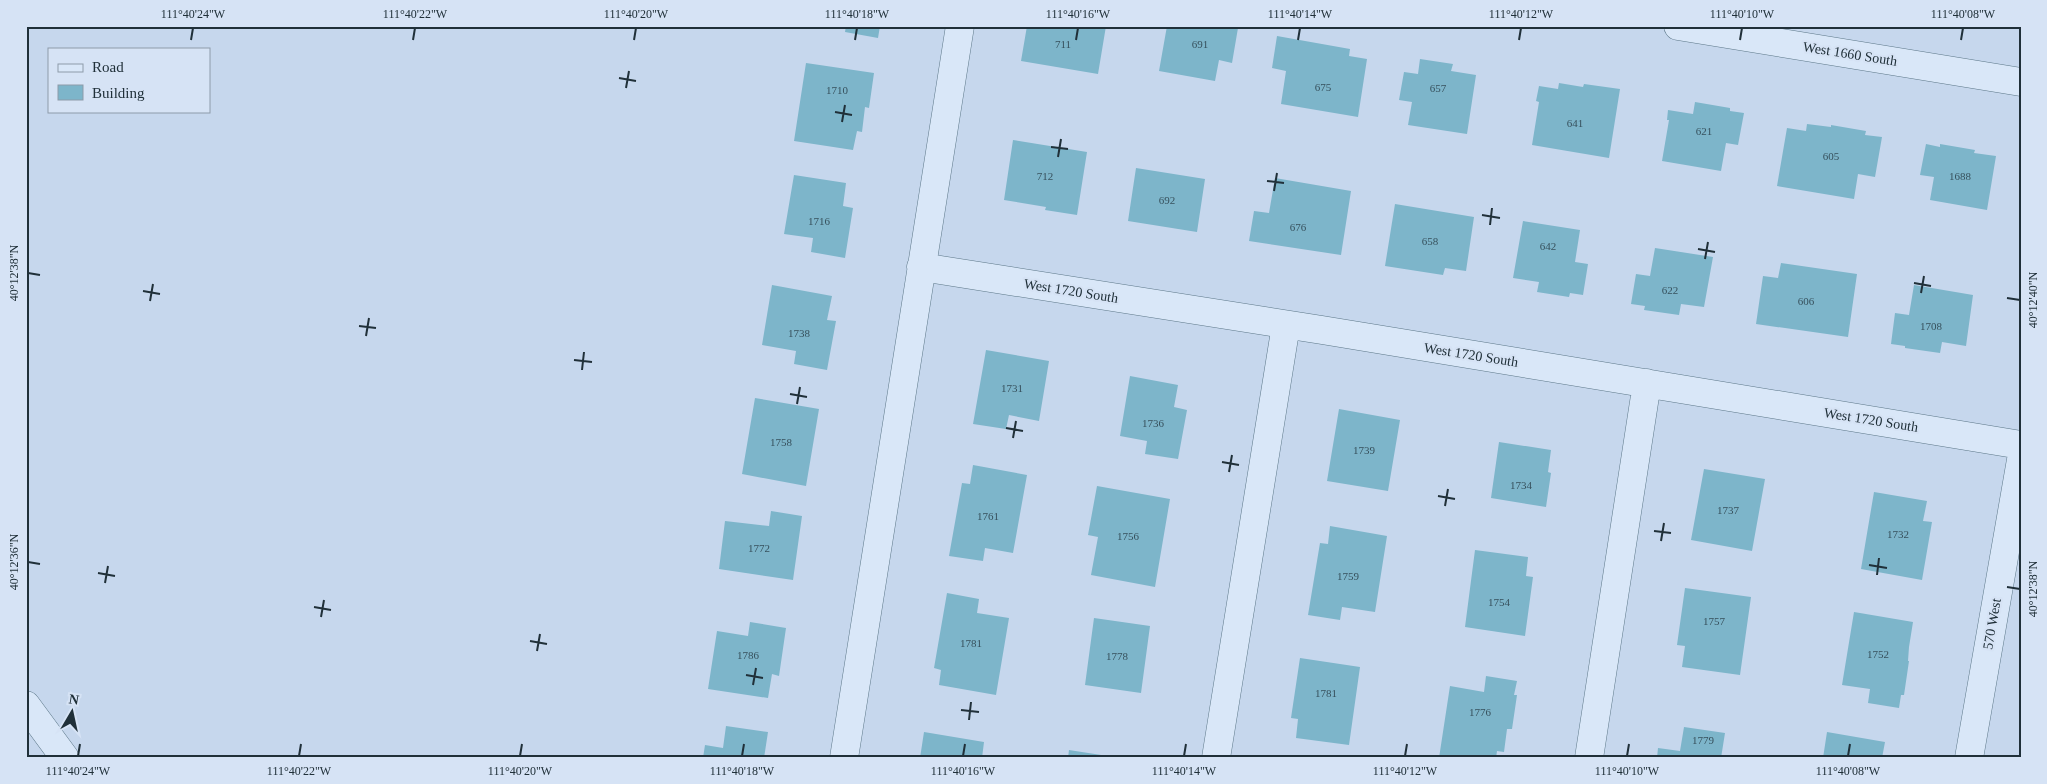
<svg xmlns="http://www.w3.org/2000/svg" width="2047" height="784" font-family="Georgia,serif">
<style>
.building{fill:#7db5ca}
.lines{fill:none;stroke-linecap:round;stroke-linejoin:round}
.street-casing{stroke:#5c7788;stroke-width:29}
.street{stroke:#d9e7f8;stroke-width:28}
.ticks{fill:none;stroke:#203039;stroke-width:2}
.labels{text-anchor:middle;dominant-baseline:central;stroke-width:4.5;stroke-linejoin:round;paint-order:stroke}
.number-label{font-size:11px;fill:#37515d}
.street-label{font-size:14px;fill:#203039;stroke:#d6e3f5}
.neatline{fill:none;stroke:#203039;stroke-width:2}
.ticks-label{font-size:12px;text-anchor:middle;fill:#203039}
</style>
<rect width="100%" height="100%" fill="#c6d7ed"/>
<path class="building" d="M846,26h34l-2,12 -33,-6z
M1027,26h79l-8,48 -77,-13z
M1167,26h59l12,2 -6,35 -13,-3 -4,21 -56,-10z
M1277,36l73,13 -1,7 18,3 -9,58 -77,-13 5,-33 -14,-3z
M1420,59l33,5 -2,7 25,4 -9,59 -59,-9 4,-23 -13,-2 5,-28 14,2z
M806,63l68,10 -5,35 -4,-1 -3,25 -5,-1 -4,19 -59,-9z
M1559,83l24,4 1,-3 36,5 -11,69 -77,-13 7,-43 -3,-1 3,-15 19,3z
M1695,102l35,6v3l14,2 -6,32 -12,-2 -5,28 -59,-10 7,-41h-2l1,-10 25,4z
M1807,124l24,3v-2l35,6 -1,4 17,2 -7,40 -17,-3 -4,25 -77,-13 10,-58 19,3z
M1013,140l74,12 -10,63 -32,-5 1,-3 -42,-7z
M1926,144l14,3v-3l35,6 -1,3 22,3 -9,54 -57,-10 4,-23 -14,-2z
M1136,168l69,11 -8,53 -69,-11z
M794,175l52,8 -3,23 10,2 -8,50 -34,-6 2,-14 -29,-4z
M1275,178l76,13 -10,64 -92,-14 5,-30 15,2z
M1395,204l79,13 -8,54 -21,-3 -2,7 -58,-9z
M1523,221l57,9 -5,32 13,2 -5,31 -13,-2 -1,4 -32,-5 2,-10 -26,-4z
M1655,248l58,9 -9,50 -23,-3 -2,11 -35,-5 1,-4 -14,-2 5,-30 14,2z
M1781,263l76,11 -9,63 -92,-13 7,-48 15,2z
M772,285l60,11 -5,24 9,1 -9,49 -33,-6 2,-13 -34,-6z
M1914,285l59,10 -7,51 -24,-4 -2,11 -35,-5v-2l-14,-2 4,-31 14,2z
M986,350l63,11 -10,60 -30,-6 -3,14 -33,-5z
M1130,376l48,9 -4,22 13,3 -9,49 -33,-5 2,-13 -27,-5z
M755,398l64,11 -13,77 -64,-12z
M1339,409l61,11 -12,71 -61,-10z
M1499,442l52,8 -3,22 3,1 -5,34 -55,-9z
M973,465l54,10 -14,78 -28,-5 -2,13 -34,-5 13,-73 8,1z
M1704,469l61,10 -13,72 -61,-11z
M1097,486l73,13 -15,88 -64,-12 7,-38 -10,-2z
M1874,492l53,9 -4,20 9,1 -10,58 -61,-11z
M771,511l31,5 -9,64 -74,-11 6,-48 44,5z
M1330,526l57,10 -12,76 -33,-5 -2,13 -32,-5 12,-72 8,1z
M1475,550l53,7 -2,19 7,1 -8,59 -60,-9z
M1685,588l66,9 -11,78 -58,-8 3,-21 -8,-1z
M947,593l32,6 -2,14 32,5 -13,77 -57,-10 2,-15 -7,-2z
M1854,612l59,10 -4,25 -1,14h1l-5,34h-3l-2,13 -31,-5 2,-14 -28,-4z
M1094,618l56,8 -9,67 -56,-8z
M750,622l36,6 -7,48 -7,-2 -4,24 -60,-9 9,-58 31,5z
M1300,658l60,9 -11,78 -53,-7 2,-19 -7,-1z
M1486,676l31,5 -3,14h3l-5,34h-5l-3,23 -7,-1 -1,7h-57l11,-72 34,6z
M726,726l42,6 -4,26h-61l2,-13 18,3z
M1684,727l41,6 -4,25h-64l1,-10 22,3z
M924,732l60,10 -2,16h-62z
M1827,732l58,10 -3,16h-59z
M1069,750l45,7v1h-46z"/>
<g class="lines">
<g class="street-casing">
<path id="street" d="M1678,26l343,56
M921,267l401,63 699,115
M26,705l39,53
M844,758l116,-732
M1216,758l70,-433
M1589,758l58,-375
M1969,758l52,-298"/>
</g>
<use href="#street" class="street"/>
</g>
<path class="ticks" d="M191,40l2,-12M413,40l2,-12M634,40l2,-12M855,40l2,-12M1076,40l2,-12M1298,40l2,-12M1519,40l2,-12M1740,40l2,-12M1961,40l2,-12M619,78l17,3M626,88l3,-17M835,112l17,3M842,122l3,-17M1051,147l17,2M1058,157l3,-18M1267,181l17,2M1274,191l3,-18M1482,215l18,3M1490,225l2,-17M1698,249l17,3M1705,259l3,-17M28,273l12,2M1914,283l17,3M143,291l17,3M1921,293l3,-17M2007,298l13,2M150,301l3,-17M359,326l17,2M366,336l3,-18M574,360l18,2M582,370l2,-18M790,394l17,3M797,404l3,-17M1006,428l17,3M1013,438l3,-17M1222,462l17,3M1229,472l3,-17M1438,496l17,3M1445,506l3,-17M1654,531l17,2M1661,541l3,-18M28,562l12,2M1869,565l18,3M98,573l17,3M1877,575l2,-17M105,583l3,-17M2007,587l13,2M314,607l17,3M321,617l3,-17M530,641l17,3M537,651l3,-17M746,675l17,3M753,685l3,-17M961,710l18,2M969,720l2,-18M78,756l2,-12M299,756l2,-12M520,756l2,-12M742,756l2,-12M963,756l2,-12M1184,756l2,-12M1405,756l2,-12M1627,756l2,-12M1848,756l2,-12"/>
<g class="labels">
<g class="number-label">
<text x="1063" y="44">711</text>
<text x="1200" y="44">691</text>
<text x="1323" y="87">675</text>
<text x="1438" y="88">657</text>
<text x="837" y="90">1710</text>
<text x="1575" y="123">641</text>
<text x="1704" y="131">621</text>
<text x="1831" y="156">605</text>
<text x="1045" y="176">712</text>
<text x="1960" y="176">1688</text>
<text x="1167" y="200">692</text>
<text x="819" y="221">1716</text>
<text x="1298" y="227">676</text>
<text x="1430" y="241">658</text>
<text x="1548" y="246">642</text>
<text x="1670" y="290">622</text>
<text x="1806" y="301">606</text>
<text x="1931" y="326">1708</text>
<text x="799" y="333">1738</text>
<text x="1012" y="388">1731</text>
<text x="1153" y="423">1736</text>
<text x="781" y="442">1758</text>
<text x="1364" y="450">1739</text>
<text x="1521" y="485">1734</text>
<text x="1728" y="510">1737</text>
<text x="988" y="516">1761</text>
<text x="1898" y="534">1732</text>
<text x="1128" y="536">1756</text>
<text x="759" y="548">1772</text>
<text x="1348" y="576">1759</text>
<text x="1499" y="602">1754</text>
<text x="1714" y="621">1757</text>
<text x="971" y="643">1781</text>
<text x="1878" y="654">1752</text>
<text x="748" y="655">1786</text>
<text x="1117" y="656">1778</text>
<text x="1326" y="693">1781</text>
<text x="1480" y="712">1776</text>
<text x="1703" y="740">1779</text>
</g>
<g class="street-label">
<text transform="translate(1850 54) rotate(9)">West 1660 South</text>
<text transform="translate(1071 291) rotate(9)">West 1720 South</text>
<text transform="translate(1471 355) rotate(9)">West 1720 South</text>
<text transform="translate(1871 420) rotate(9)">West 1720 South</text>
<text transform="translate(1992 624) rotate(-80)">570 West</text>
</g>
</g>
<rect width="2047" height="784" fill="none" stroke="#d6e3f5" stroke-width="55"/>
<rect x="48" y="48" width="162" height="65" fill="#d6e3f5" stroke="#8d9baa"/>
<rect x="58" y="64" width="25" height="8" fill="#d9e7f8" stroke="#8d9baa"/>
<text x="92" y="72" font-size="15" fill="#203039">Road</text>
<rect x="58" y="85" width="25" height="15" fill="#7db5ca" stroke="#8d9baa"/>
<text x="92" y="98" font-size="15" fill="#203039">Building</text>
<g transform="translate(72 712) rotate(9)" stroke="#d6e3f5" stroke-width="4" paint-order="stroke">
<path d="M0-4L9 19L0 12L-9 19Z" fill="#203039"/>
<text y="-8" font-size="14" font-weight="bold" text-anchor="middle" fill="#203039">N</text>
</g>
<rect x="28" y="28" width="1992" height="728" class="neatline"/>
<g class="ticks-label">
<text x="193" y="18">111°40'24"W</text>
<text x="415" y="18">111°40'22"W</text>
<text x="636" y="18">111°40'20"W</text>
<text x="857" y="18">111°40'18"W</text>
<text x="1078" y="18">111°40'16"W</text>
<text x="1300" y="18">111°40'14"W</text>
<text x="1521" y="18">111°40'12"W</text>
<text x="1742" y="18">111°40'10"W</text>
<text x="1963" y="18">111°40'08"W</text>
<text transform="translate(14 273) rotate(-90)" y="4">40°12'38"N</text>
<text transform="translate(2033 300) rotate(-90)" y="4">40°12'40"N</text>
<text transform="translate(14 562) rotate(-90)" y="4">40°12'36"N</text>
<text transform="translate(2033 589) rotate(-90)" y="4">40°12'38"N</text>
<text x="78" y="775">111°40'24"W</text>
<text x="299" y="775">111°40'22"W</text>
<text x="520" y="775">111°40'20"W</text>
<text x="742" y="775">111°40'18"W</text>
<text x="963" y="775">111°40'16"W</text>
<text x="1184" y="775">111°40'14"W</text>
<text x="1405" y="775">111°40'12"W</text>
<text x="1627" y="775">111°40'10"W</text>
<text x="1848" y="775">111°40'08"W</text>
</g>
</svg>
